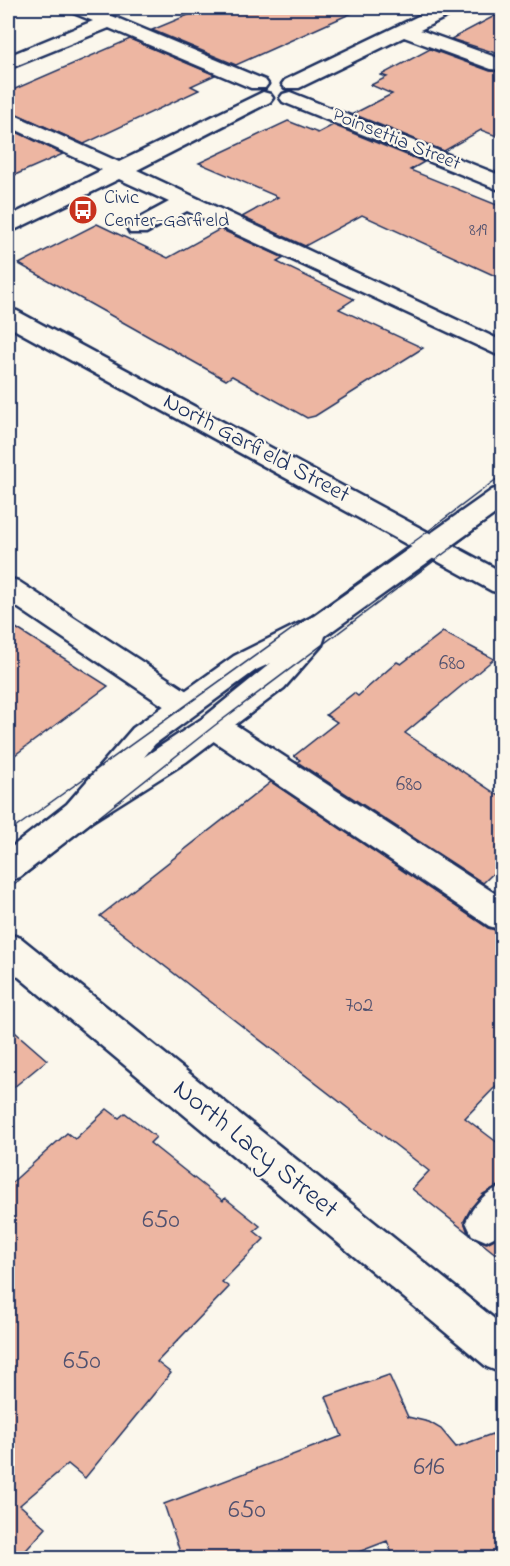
<svg xmlns="http://www.w3.org/2000/svg" width="510" height="1566" font-family="'Indie Flower',sans-serif">
<style>
.building{fill:#edb6a2;stroke:#1b2f5e;stroke-width:1.5}
.lines{fill:none;stroke-linecap:round;stroke-linejoin:round}
.minor-casing{stroke:#1b2f5e;stroke-width:5}
.major-casing{stroke:#1b2f5e;stroke-width:5}
.minor{fill:#fbf7ec;fill-rule:evenodd}
.major{fill:#fbf7ec;fill-rule:evenodd}
.tram{stroke:#1b2f5e;stroke-width:1.5}
.labels{text-anchor:middle;dominant-baseline:central;stroke-width:4.5;stroke-linejoin:round;paint-order:stroke}
.far-number-label{font-size:18px;fill:#50516f}
.far-street-label{font-size:20px;fill:#1b2f5e;stroke:#fbf7ec}
.far-poi-label{font-size:20px;fill:#1b2f5e;stroke:#fbf7ec;text-anchor:start}
.number-label{font-size:21px;fill:#50516f}
.street-label{font-size:24px;fill:#1b2f5e;stroke:#fbf7ec}
.near-number-label{font-size:26px;fill:#50516f}
.near-street-label{font-size:28px;fill:#1b2f5e;stroke:#fbf7ec}
</style>
<rect width="100%" height="100%" fill="#fbf7ec"/>
<filter id="ink" filterUnits="userSpaceOnUse"><feTurbulence type="fractalNoise" baseFrequency=".0167" numOctaves="2"/><feDisplacementMap in="SourceGraphic" scale="12" xChannelSelector="R" yChannelSelector="G"/><feConvolveMatrix kernelMatrix="1 2 1 2 8 2 1 2 1" color-interpolation-filters="sRGB"/></filter>
<g filter="url(#ink)">
<path class="building" d="M205,8h158l-127,57 -84,-35z
M502,12v43l-51,-16z
M130,39l85,36 -24,11 8,4 -115,54 -76,-34v-18z
M430,49l60,22 12,1v66l-21,-8 -37,21 -91,-37 39,-20 -21,-9 16,-8 -6,-2z
M288,121l30,12 15,-8 91,37 -14,8 92,37v72l-140,-64 -57,31 -63,-29 36,-20 -79,-34z
M8,128l55,26 -55,24z
M97,224l71,34 52,-29 64,29 -7,4 77,37 -15,10 84,39 -108,68 -8,2 -75,-42 -6,4 -207,-116z
M8,623l100,63 -100,74z
M443,632l51,27 -89,74 97,65v67l-19,18 -186,-121 3,-2 -6,-4 43,-34 -11,-7 28,-22 4,3 39,-34 4,2z
M271,782l217,146 14,4v148l-37,38 37,28v38l-19,10 -12,14 -7,13 4,12 -56,-44 17,-18 -329,-255z
M8,1026l39,34 -39,32z
M107,1109l12,9 6,-5 31,24 -6,6 73,58 2,-3 35,28 -6,5 10,8 -42,43 7,5 -72,75 14,11 -86,105 -17,-14 -48,41 26,23 -27,30h-11v-372l59,-53 8,6z
M502,1235v24l-24,-19 9,3z
M389,1375l19,42 21,5 12,7 15,18 36,-13 10,21v103h-108l-7,-17 -44,17h-161l-18,-54 178,-68 -16,-39z"/>
<g class="lines">
<g class="minor-casing">
<path id="minor" d="M68,8h25l172,72 3,4 -3,4h-14l-142,-60 -101,41v-13l85,-35 -22,-9z
M435,8h24l-3,4 -36,18 78,28 4,-1v13l-11,-1 -87,-32 -105,51h-14l-3,-4 3,-4z
M263,92l7,2 3,4 -3,4 -133,68 365,171v16l-315,-146 -41,22h-16l-3,-5 3,-5 39,-21 -50,-23 -111,54v-16l94,-47 -94,-44v-14l111,50z
M290,92l212,84v15l-219,-89 -3,-4 3,-4z
M8,309l9,2 485,261v21l-10,-2 -484,-265z
M8,578l10,3 178,116 5,8 -5,8 -11,3 -11,-3 -166,-112z
M214,715l11,3 277,180v32l-13,-4 -286,-192 -5,-8 5,-8z
M8,934l13,4 481,387v48l-15,-6 -479,-399z
M502,1186v47l-16,8 -14,-6 -6,-13c8,-18 18,-29 36,-36z"/>
</g>
<g class="major-casing">
<path id="major" d="M502,487v22l-177,127 -3,9 -38,43 -98,74 -95,60 -71,55 -12,4v-31l59,-46 66,-76 101,-72 80,-40 178,-126zM271,663l-68,55 -59,39 11,-13 101,-74z"/>
</g>
<use href="#minor" class="minor"/>
<use href="#major" class="major"/>
<path class="tram" d="M8,833l411,-295 83,-63
M8,889l206,-163 288,-216"/>
</g>
</g>
<defs>
<g id="bus-disc" transform="scale(1.5)"><circle r="9.5" fill="#c8321e" stroke="#fbf7ec"/><path d="M-5-6H5V4H4V6H2V4H-2V6H-4V4H-5ZM-3.5-4V0h7V-4ZM-3.5 1.2v1.5H-2V1.2ZM2 1.2v1.5H3.5V1.2Z" fill="#fff"/></g>
</defs>
<g fill-rule="evenodd">
<use href="#bus-disc" x="83" y="210"/>
</g>
<g class="labels">
<g class="far-number-label">
<text x="478" y="231">819</text>
</g>
<g class="far-street-label">
<text transform="translate(396 140) rotate(22)">Poinsettia Street</text>
</g>
<g class="far-poi-label">
<text x="104" y="198">Civic<tspan x="104" dy="23">Center-Garfield</tspan></text>
</g>
<g class="number-label">
<text x="452" y="664">680</text>
<text x="409" y="785">680</text>
<text x="359" y="1006">702</text>
</g>
<g class="street-label">
<text transform="translate(256 449) rotate(28)">North Garfield Street</text>
</g>
<g class="near-number-label">
<text x="161" y="1221">650</text>
<text x="82" y="1362">650</text>
<text x="429" y="1468">616</text>
<text x="247" y="1511">650</text>
</g>
<g class="near-street-label">
<text transform="translate(255 1150) rotate(39)">North Lacy Street</text>
</g>
</g>
<rect width="510" height="1566" fill="none" stroke="#fbf7ec" stroke-width="30"/>
<rect x="15" y="15" width="480" height="1536" fill="none" stroke="#1b2f5e" stroke-width="2" filter="url(#ink)"/>
</svg>
